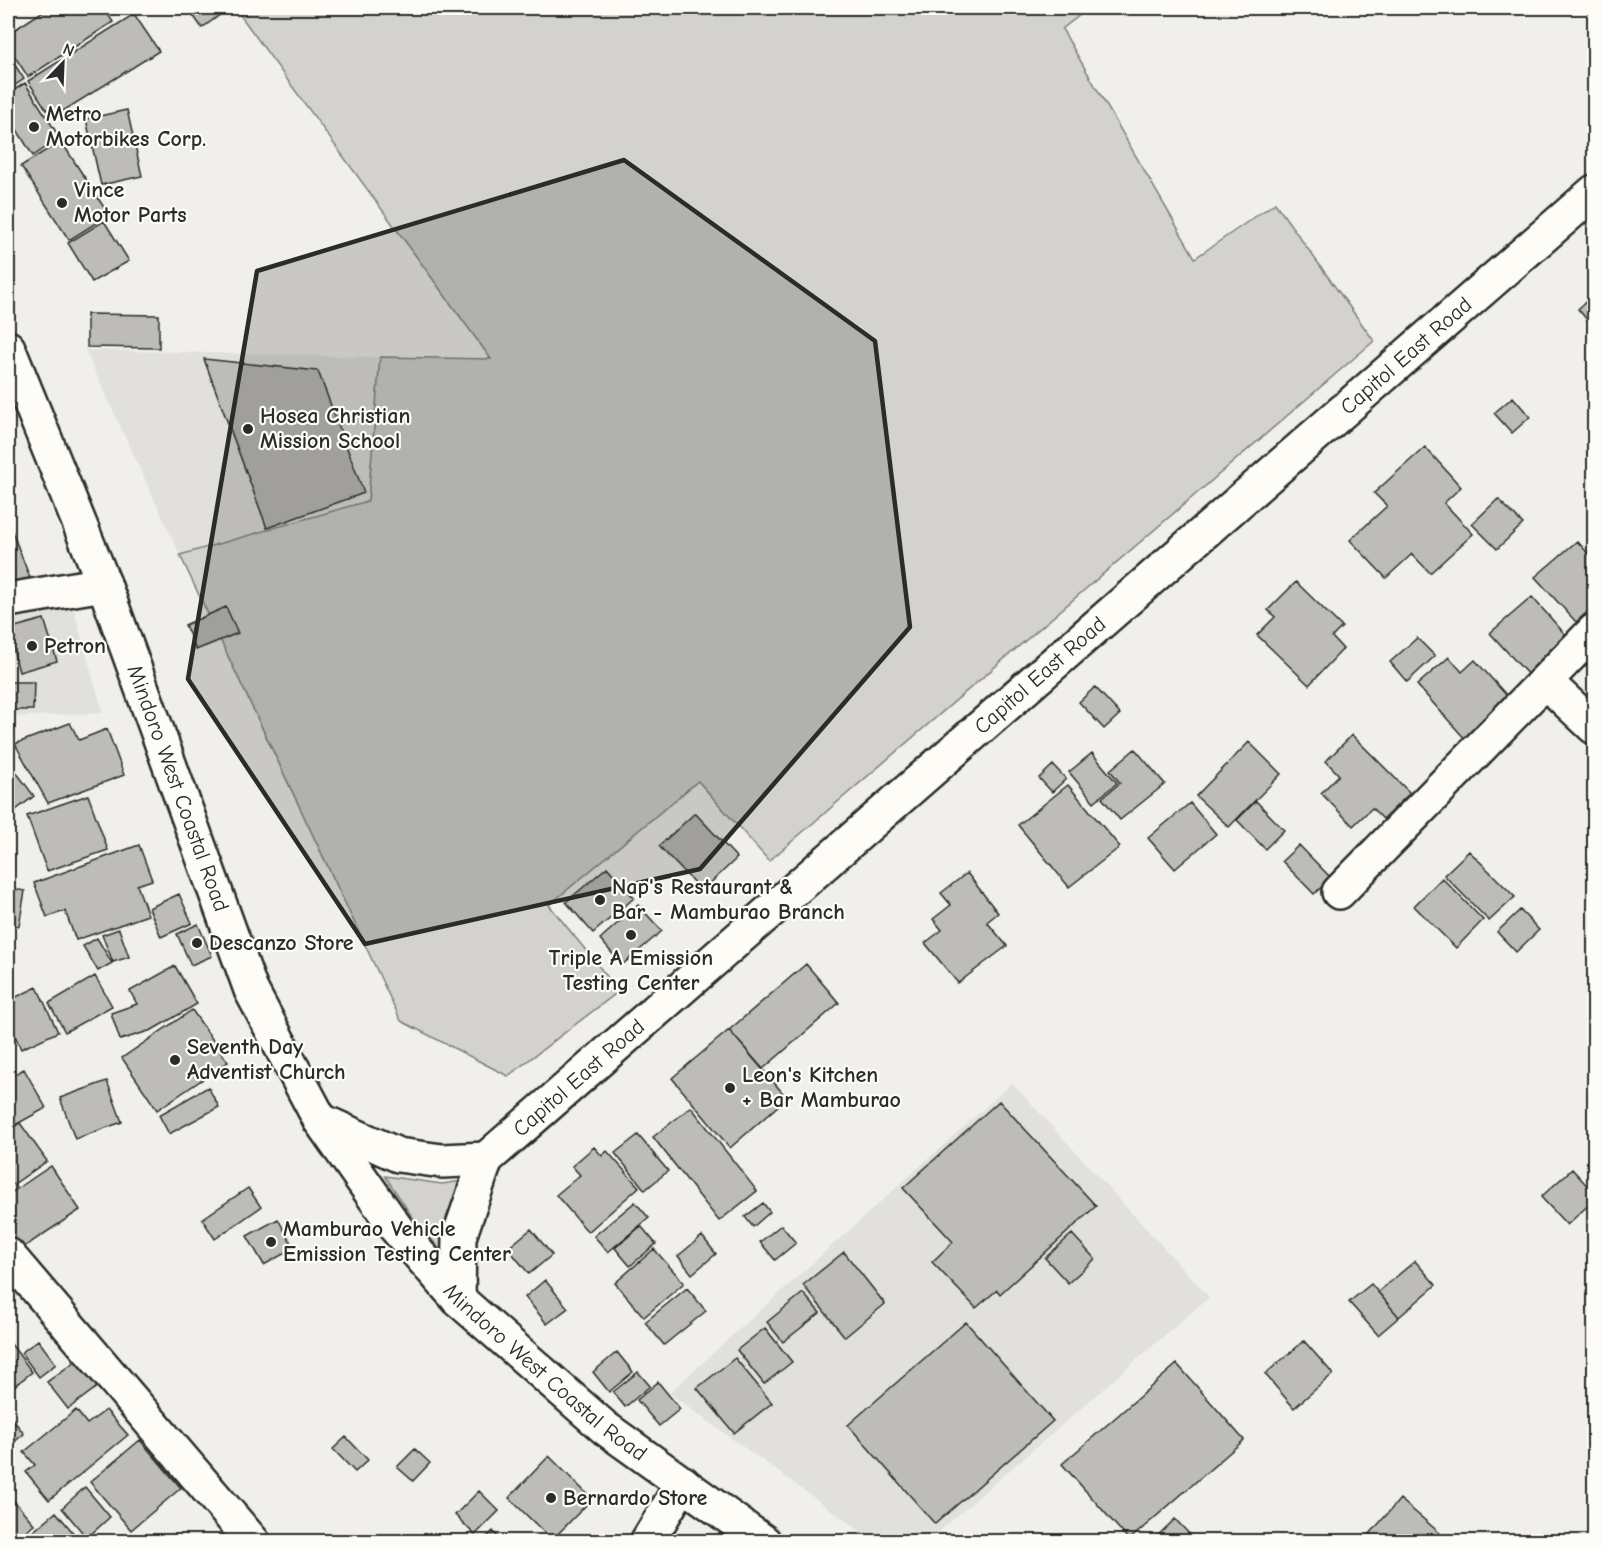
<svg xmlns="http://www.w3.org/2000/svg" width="1602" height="1549" font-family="'Comic Neue',sans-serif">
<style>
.built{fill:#e1e0dc}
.green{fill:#d3d2cf;stroke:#7f7e7d;stroke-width:1.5}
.building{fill:#bdbcb8;stroke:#2b2b2b;stroke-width:1.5}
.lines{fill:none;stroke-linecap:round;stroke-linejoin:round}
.street-casing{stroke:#2b2b2b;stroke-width:38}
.secondary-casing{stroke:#2b2b2b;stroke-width:38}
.primary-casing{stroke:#2b2b2b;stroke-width:38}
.street{stroke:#fdfcf7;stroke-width:33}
.secondary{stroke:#fdfcf7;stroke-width:33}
.primary{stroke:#fdfcf7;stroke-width:33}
.marked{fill:#2b2b2b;fill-opacity:0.2;stroke:#2b2b2b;stroke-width:4.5;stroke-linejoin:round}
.poi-dot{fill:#2b2b2b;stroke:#fdfcf7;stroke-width:2}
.labels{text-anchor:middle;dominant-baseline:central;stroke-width:4.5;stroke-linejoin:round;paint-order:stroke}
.poi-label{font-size:22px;font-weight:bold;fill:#2b2b2b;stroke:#fdfcf7;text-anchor:start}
.street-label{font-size:22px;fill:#2b2b2b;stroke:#fdfcf7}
</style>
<rect width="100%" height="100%" fill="#f0efeb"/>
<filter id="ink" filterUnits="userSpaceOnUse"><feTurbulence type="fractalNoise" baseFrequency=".0167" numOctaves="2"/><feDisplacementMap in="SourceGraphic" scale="12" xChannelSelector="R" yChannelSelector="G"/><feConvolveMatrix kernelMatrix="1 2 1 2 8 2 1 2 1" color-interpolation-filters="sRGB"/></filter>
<g filter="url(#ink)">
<path class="built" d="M85,350l295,7 -12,144 -188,54z
M72,604l31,109 -95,4v-106z
M1012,1083l197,214 -281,244h-54l-205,-148z"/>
<path class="green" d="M235,8h854l-27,21 133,229 80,-55 99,138 -605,520 -71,-80 -149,124 70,86 -111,85 -107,-55 -221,-466 188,-54 12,-144 111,2z
M385,1176l57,8 21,-3c-15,27 -16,42 -19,73l-33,-39z"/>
<path class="building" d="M48,8h56l9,14 -85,55 -20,-31v-12z
M188,8h29l4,6 -19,14z
M134,14l25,37 -107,67 -24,-37z
M8,54l16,25 -16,11z
M25,83l35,55 -27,18 -25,-41v-21z
M127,110l15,66 -41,9 -15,-66z
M61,141l48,74 -40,25 -48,-74z
M104,221l25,40 -37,21 -24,-39z
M1594,294v34l-16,-19z
M87,314l72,1v33l-72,-1z
M204,359l114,12 46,122 -97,35z
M1513,397l17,20 -18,16 -18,-20z
M1425,447l36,40 -17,16 29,31 -43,39 -18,-19 -26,24 -36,-38 37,-34 -13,-13z
M1498,499l25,25 -26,25 -25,-25z
M8,521l22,57 -22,6z
M1577,541l17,19v46l-18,16 -41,-45z
M1296,582l46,45 -10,10 11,12 -34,36 -52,-50 18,-18 -7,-7z
M1532,597l39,44 -41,36 -40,-44z
M226,607l12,26 -42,17 -11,-25z
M44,619l13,42 -38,11 -11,-43z
M1417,638l18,18 -28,26 -17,-20z
M1449,657l13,15 13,-12 33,37 -13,12 11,12 -32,28 -57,-64z
M8,682h26l-1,28h-25z
M1095,687l25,27 -16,15 -25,-27z
M70,723l9,17 28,-11 17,46 -76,28 -33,-59z
M1352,735l58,58 -27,26 -11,-11 -19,18 -32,-33 18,-18 -13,-14z
M1249,742l32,32 -52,53 -33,-31z
M1135,749l30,35 -45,36 -18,-22 18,-15 -10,-13z
M1092,753l25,30 -23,19 -25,-30z
M8,761l26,35 -26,20z
M1053,765l13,14 -14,13 -13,-14z
M1068,785l52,62 -51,40 -51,-62z
M88,795l20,55 -61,21 -20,-55z
M1256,801l28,29 -19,19 -28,-29z
M1190,803l26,31 -41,35 -27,-31z
M695,813l42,45 -35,33 -43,-45z
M139,845l13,35 -15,5 11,30 -72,25 -11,-29 -18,6 -13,-34z
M1299,845l32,33 -17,16 -32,-33z
M1469,851l46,46 -26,24 -45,-46z
M607,867l27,31 -41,35 -27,-31z
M967,873l31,40 -11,9 20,24 -49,37 -33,-40 17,-13 -9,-11 18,-14 -10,-12z
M1442,878l41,42 -27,28 -42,-42z
M8,888l17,3 -6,35 -11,-2z
M179,894l13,29 -31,14 -12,-29z
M638,905l24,26 -40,34 -22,-26z
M1520,910l19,20 -23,22 -19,-20z
M198,924l14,32 -21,9 -14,-31z
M119,929l10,28 -16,5 -11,-27z
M97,938l15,25 -14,8 -15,-25z
M806,964l33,39 -76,66 -34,-39z
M175,966l22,38 -45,26 -32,10 -9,-27 26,-9 -7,-13z
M95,976l17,30 -47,26 -16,-29z
M37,987l21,45 -37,17 -13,-29v-19z
M192,1010l36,52 -71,48 -35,-52z
M729,1030l58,68 -57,50 -58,-70z
M24,1069l22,39 -38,21v-51z
M107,1081l15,41 -47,17 -15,-41z
M208,1087l11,20 -50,27 -10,-19z
M999,1101l97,105 -96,88 -3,-4 -21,18 -44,-46 21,-20 -50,-54z
M691,1107l66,84 -38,30 -66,-84z
M20,1123l27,38 -39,27v-57z
M638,1135l30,36 -23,19 -30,-37z
M594,1147l8,9 5,-5 32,36 -51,45 -32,-37 24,-20 -8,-9z
M51,1166l29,44 -59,39 -13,-20v-34z
M1572,1169l22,24v7l-27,25 -26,-28z
M248,1188l13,19 -46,32 -13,-20z
M635,1202l14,16 -41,34 -14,-16z
M763,1203l7,9 -17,15 -8,-10z
M278,1219l16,29 -30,17 -17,-29z
M781,1225l15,18 -21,17 -15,-18z
M641,1226l15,18 -26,22 -15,-18z
M531,1229l21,26 -23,19 -21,-26z
M1072,1234l23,25 -27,24 -23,-25z
M702,1236l14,18 -24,20 -14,-18z
M654,1249l30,34 -40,34 -29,-34z
M844,1252l41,52 -40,33 -42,-52z
M1415,1261l21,24 -37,32 -21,-25z
M545,1280l23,28 -21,16 -22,-27z
M1371,1284l28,33 -21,18 -29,-33z
M687,1288l19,23 -42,34 -19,-23z
M803,1293l17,20 -37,29 -16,-20z
M966,1322l87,99 -118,103 -87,-99z
M765,1328l27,34 -28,22 -27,-34z
M8,1340l24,32 -24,19z
M38,1340l18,24 -17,13 -18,-24z
M1304,1341l29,33 -39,34 -29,-34z
M617,1352l16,20 -24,20 -16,-20z
M735,1358l37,45 -38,30 -37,-45z
M77,1360l20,27 -29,22 -21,-27z
M1177,1364l67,76 -115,100 -67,-76z
M638,1372l12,14 -25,21 -12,-15z
M658,1382l22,27 -21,17 -22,-26z
M76,1410l11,14 19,-14 22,25 -79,65 -23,-28 9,-7 -11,-13z
M8,1413l16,21 -16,13z
M346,1437l22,23 -13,12 -22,-23z
M140,1440l41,48 -50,42 -41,-48z
M415,1449l15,14 -17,18 -16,-14z
M549,1456l43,43 -40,41 -43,-42z
M85,1487l25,30 -23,21 -25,-30z
M479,1491l20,20 -24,24 -20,-20z
M8,1494l26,30 -21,18h-5z
M1400,1499l41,35 -6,8h-72z
M56,1512l25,30h-45l-6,-8z
M1175,1519l22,23h-46z
M493,1531l10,11h-21z"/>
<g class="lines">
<g class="street-casing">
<path id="street" d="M1546,682l48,45
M1339,892l255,-261
M8,1255l245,287
M647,1542l36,-59"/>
</g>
<g class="secondary-casing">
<g id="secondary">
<path d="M320,1120l78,35 44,6 44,-2"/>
<path id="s1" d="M458,1299l1,-62 27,-78 1108,-967"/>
</g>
</g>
<g class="primary-casing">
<g id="primary">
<path id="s2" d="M8,348l96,236 147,406 69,130 76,108 62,71 147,129 159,114"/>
<path d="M8,600l96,-16"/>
</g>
</g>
<use href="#street" class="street"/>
<use href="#secondary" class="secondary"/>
<use href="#primary" class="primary"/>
</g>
</g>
<path class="marked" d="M624,160l251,181 35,286 -210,242 -335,75 -177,-265 69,-408z"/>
<g class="poi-dot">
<circle cx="34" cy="127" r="6"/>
<circle cx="62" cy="203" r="6"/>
<circle cx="248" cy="429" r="6"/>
<circle cx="32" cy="646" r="6"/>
<circle cx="600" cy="900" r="6"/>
<circle cx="631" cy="935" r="6"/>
<circle cx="197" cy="943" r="6"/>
<circle cx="175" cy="1060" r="6"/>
<circle cx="730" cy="1088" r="6"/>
<circle cx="271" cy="1242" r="6"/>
<circle cx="551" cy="1498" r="6"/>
</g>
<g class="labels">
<g class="poi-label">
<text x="46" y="114">Metro<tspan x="46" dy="25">Motorbikes Corp.</tspan></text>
<text x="74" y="190">Vince<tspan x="74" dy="25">Motor Parts</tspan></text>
<text x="260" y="416">Hosea Christian<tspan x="260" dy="25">Mission School</tspan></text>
<text x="44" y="646">Petron</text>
<text x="612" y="887">Nap's Restaurant &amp;<tspan x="612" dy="25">Bar - Mamburao Branch</tspan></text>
<text x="209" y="943">Descanzo Store</text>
<text x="631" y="958" text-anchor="middle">Triple A Emission<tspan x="631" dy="25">Testing Center</tspan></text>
<text x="187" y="1047">Seventh Day<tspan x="187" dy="25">Adventist Church</tspan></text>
<text x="742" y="1075">Leon's Kitchen<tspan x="742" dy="25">+ Bar Mamburao</tspan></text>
<text x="283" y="1229">Mamburao Vehicle<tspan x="283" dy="25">Emission Testing Center</tspan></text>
<text x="563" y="1498">Bernardo Store</text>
</g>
<g class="street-label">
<text stroke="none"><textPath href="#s1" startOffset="1366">Capitol East Road</textPath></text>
<text stroke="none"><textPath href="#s1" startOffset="880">Capitol East Road</textPath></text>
<text stroke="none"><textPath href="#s2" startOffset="472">Mindoro West Coastal Road</textPath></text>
<text stroke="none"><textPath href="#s1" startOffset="268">Capitol East Road</textPath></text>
<text stroke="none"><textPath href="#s2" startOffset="1174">Mindoro West Coastal Road</textPath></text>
</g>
</g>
<rect width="1602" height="1549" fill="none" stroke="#fdfcf7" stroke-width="30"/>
<rect x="15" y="15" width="1572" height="1519" fill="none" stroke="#2b2b2b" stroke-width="2" filter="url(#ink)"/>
<g transform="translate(63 63) rotate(23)" stroke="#fdfcf7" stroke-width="4.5" paint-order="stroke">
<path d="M0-4.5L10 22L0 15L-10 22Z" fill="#2b2b2b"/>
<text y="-9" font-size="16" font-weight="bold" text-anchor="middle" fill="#2b2b2b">N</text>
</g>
</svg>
